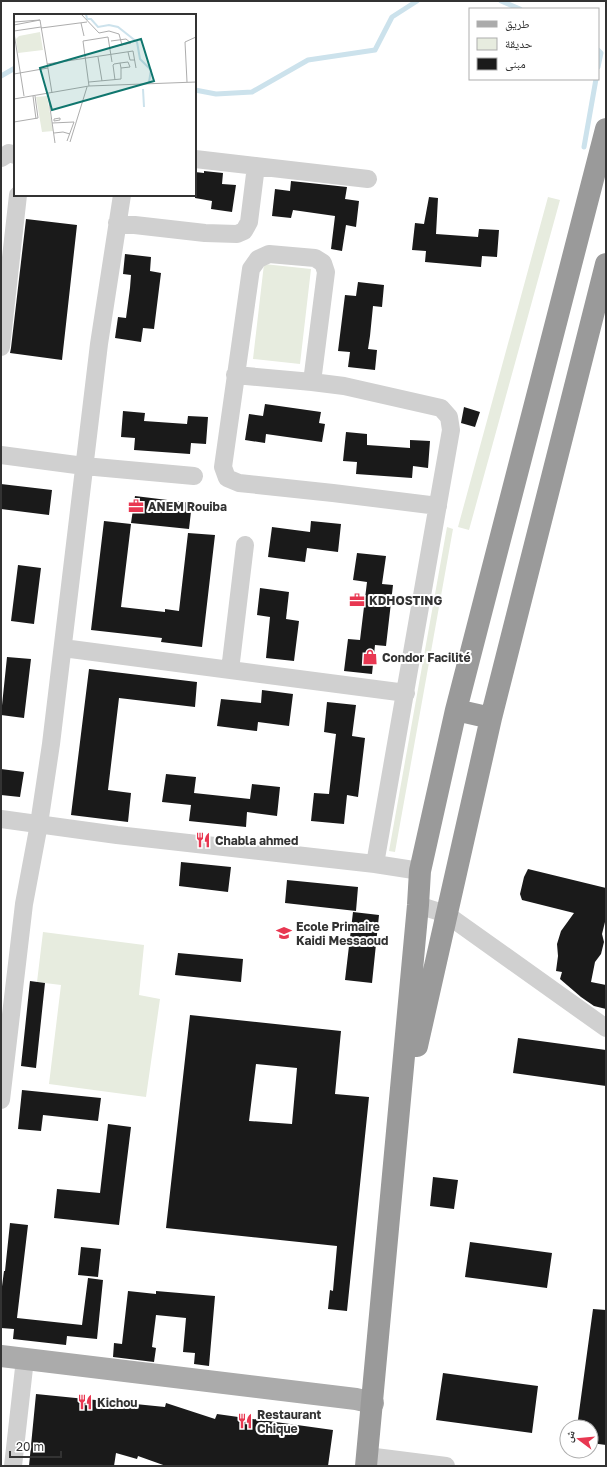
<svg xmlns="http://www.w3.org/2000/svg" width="607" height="1467" font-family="'Golos Text','Noto Naskh Arabic',sans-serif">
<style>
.green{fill:#e7ecdf}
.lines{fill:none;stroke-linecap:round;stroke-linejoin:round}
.stream{stroke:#cce2ec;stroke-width:5}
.building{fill:#1a1a1a;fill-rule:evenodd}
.minor{stroke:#d0d0d0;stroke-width:18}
.major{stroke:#ababab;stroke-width:22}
.highway{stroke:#9a9a9a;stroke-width:22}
.labels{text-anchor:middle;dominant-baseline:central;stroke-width:4;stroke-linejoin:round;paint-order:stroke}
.poi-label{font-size:12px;font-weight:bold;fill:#333;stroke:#fff;text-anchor:start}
.inset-river{fill:none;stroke:#cce2ec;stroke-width:2}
.inset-road{fill:none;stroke:#adadad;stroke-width:1}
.view{fill:#0f766e;fill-opacity:0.15;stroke:#0f766e;stroke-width:2}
.inset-edge{fill:none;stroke:#333;stroke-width:2}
</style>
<rect width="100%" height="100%" fill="#fff"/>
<path class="green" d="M548,197l12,3 -91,330 -11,-3z
M264,264l47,5 -11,95 -47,-5z
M447,527l6,2 -58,323 -6,-1z
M43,932l101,13 -5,50 21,4 -14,98 -97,-13 12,-99 -24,-3z"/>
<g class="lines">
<path class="stream" d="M501,1l19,8
M598,50l3,3 -3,14
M1,76l14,-8
M195,90l21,4 36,-2 56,-32 67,-10 17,-33 25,-16
M584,147l12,-68"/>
</g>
<path class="building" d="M204,171l19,2 -1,11 14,1 -4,27 -21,-3 1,-8 -17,-3v-26l9,1z
M291,181l56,6 -2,12 14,2 -3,26 -10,-2 -4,26 -11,-2 4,-33 -42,-6 -2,8 -19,-2 3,-27 15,2z
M429,197l9,1 -2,36 42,3 1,-8 20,1 -2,27 -15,-1 -1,11 -56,-5 1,-11 -14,-1 3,-27 9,1z
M26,219l51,6 -15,135 -52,-7 1,-5z
M125,254l26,3 -1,14 11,2 -7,56 -11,-1 -2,14 -26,-4 3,-21 8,1 4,-30 1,-13 -8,-1z
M358,282l26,3 -2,22 -9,-1 -3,30 -2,13 9,1 -2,20 -27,-3 2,-15 -12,-1 7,-56 11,1z
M265,404l56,8 -2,11 6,1 -3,18 -56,-8 -1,9 -20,-3 4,-26 14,2z
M464,407l16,5 -5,15 -14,-4z
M123,411l22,2 -1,8 43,3 1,-8 20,1 -2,27 -15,-1 -1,11 -56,-4 1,-12 -14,-1z
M346,432l21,2v11l43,3v-8l20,1 -2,27 -15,-2 -1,12 -56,-4 1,-12 -14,-1z
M1,484l51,6 -3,25 -48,-6z
M135,496l57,7 -3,26 -58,-6z
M104,521l27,3 -10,83 44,5v-3l14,2 9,-78 27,2 -13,112 -41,-5 1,-4 -71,-8z
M311,521l30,3 -3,28 -31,-4 -2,14 -37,-5 4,-30 38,5z
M357,553l29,3 -4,28 11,1 -7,61 -11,-1 -3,29 -28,-3 4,-32 12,1 7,-58 -14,-2z
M18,565l23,3 -7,56 -23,-3z
M260,588l29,4 -3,27 13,2 -5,40 -28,-3 4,-41 -13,-2z
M7,657l24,2 -7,59 -23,-3z
M89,669l108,13 -2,25 -76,-9 -11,92 23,3 -3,29 -57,-7z
M262,690l31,4 -4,32 -31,-4 -1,9 -40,-5 4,-27 40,4z
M327,702l29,3 -4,31 13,2 -7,59 -11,-2 -3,29 -33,-3 3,-28 15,1 7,-60 -12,-2z
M1,769l23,3 -4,25 -19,-2z
M166,774l30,3 -2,16 56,6 2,-15 28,3 -3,29 -30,-4 -1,15 -57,-6 2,-16 -29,-3z
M181,862l50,5 -3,25 -49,-6z
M528,869l78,19v30l-4,16 2,8 -3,12 -6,8 -4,20 15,3v24l-12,-3 -13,-9 -21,-18 2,-7 -6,-1 2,-15 -1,-12 4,-13 13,-18 -52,-13 -2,-6 4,-17z
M287,880l71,7 -2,24 -71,-8z
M353,912l26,3 -7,68 -27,-3z
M178,953l65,6 -2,23 -66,-7z
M30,981l15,2 -9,85 -15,-2z
M190,1015l151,16 -6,63 34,3 -22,214 -19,-2 2,-19 3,1 4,-45 -171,-18zM256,1064l41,4 -5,56 -43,-3z
M518,1038l88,12v36l-93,-13z
M22,1090l79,8 -3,23 -55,-6 -2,16 -23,-2z
M108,1124l23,3 -12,98 -65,-7 3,-29 43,4z
M433,1177l25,3 -4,29 -24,-3z
M10,1223l18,2 -11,93 65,7 6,-47 15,2 -6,59 -30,-3 -1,9 -53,-6 1,-10 -13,-1v-34l3,-23h1z
M470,1242l82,11 -5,35 -82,-11z
M81,1247l20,2 -3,28 -20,-2z
M128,1291l28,3v-3l59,5 -6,70 -15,-2 1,-11 -12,-1 3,-34 -30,-3 -4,32 4,1 -2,14 -41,-5 1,-14 8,1z
M593,1309l13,1v135l-15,-2v-16h-14z
M443,1373l95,13 -6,47 -96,-13z
M36,1394l129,13 1,-4 49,16 2,-5 116,16 -5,36h-162l-28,-10 -1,3 -21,-6 -2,13h-85z"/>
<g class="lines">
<path class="minor" d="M1,158l8,-5 6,2
M195,159l173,20
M117,223l88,10 32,1 7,-3 5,-9 7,-56
M1,347l17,-152
M235,375l77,7 14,-110 -3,-9 -8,-5 -46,-4 -11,5 -7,10 -28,198 4,11 12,5 94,10 105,13
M312,382l32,4 97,22 8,9 2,13 -76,434
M1,455l83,11 110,10
M63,648l343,45
M230,670l15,-125
M1,819l116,16 258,29 45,7
M418,905l28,9 160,114
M1,1100l23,-196 15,-80 12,-80 48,-400 23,-149
M367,1456l79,10
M13,1466l12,-107"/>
<path class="major" d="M1,1356l355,43 17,4"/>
<path class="highway" d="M456,710l35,8
M417,1046l74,-328 115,-454
M366,1466l52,-561 2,-34 36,-161 150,-581"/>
</g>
<defs>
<g id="office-bare" transform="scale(1.2)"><path d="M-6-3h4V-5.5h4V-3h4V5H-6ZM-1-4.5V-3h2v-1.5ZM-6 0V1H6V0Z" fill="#e83751" stroke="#fff" stroke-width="2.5" paint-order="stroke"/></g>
<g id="shop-bare" transform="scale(1.2)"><path d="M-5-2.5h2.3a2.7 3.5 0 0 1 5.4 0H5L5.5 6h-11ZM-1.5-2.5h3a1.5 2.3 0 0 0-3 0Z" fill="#e83751" stroke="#fff" stroke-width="2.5" paint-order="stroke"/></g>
<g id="restaurant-bare" transform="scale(1.2)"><path d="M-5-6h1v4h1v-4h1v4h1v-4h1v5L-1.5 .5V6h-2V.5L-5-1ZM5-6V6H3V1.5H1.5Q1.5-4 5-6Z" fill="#e83751" stroke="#fff" stroke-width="2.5" paint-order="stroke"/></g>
<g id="school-bare" transform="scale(1.2)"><path d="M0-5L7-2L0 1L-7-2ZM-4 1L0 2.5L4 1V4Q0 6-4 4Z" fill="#e83751" stroke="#fff" stroke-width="2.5" paint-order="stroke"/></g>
</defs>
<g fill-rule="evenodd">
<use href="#office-bare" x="136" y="506"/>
<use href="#office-bare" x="357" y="600"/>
<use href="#shop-bare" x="370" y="657"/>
<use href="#restaurant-bare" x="203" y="840"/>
<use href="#school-bare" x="284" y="933"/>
<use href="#restaurant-bare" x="85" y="1402"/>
<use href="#restaurant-bare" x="245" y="1421"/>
</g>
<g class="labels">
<g class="poi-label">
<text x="148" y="506">ANEM Rouiba</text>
<text x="369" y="600">KDHOSTING</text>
<text x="382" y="657">Condor Facilité</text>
<text x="215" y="840">Chabla ahmed</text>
<text x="296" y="926">Ecole Primaire<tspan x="296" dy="14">Kaidi Messaoud</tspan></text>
<text x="97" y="1402">Kichou</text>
<text x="257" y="1414">Restaurant<tspan x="257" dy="14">Chique</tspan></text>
</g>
</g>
<g transform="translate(14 14)">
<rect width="182" height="182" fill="#fff"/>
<path d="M26,18l3,18 -25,3 -2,-14 3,-3zM33,82l6,35 -11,1 -6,-35z" fill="#e7ecdf"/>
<path class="inset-river" d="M72,0l1,5h4l7,8 11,-2 9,2 19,15 3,17 11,11 -2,12M129,75l1,18"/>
<path class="inset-road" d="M67,0l18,19 10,-2 10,3 3,11M26,6l12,73M0,8l26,-2M67,9l3,13M0,11l26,-5M27,14l46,-6M0,17l27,-4M0,19l10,63M97,27l15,-2 5,4 -19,4M114,38l2,8h5M84,43l4,24M33,50l86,-13 3,17M0,60l34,-6M101,66l-2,-15 1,-1 6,-1 8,-1 2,5 -9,1 -1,-5M75,68l32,-3v-11M173,68l-2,-40 11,-5M75,72l-6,-45 25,-4 4,25M34,80l7,49M19,82l3,23M0,85l75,-13 107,-4M46,104v2l-6,1v-2zM0,108l24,-4 -3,-22M38,109l22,-1 -7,19M40,119l9,-1 7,2M56,128l17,-55"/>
<path class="view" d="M127,25l13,42 -102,29 -12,-42z"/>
<rect width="182" height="182" class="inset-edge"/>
</g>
<rect width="607" height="1467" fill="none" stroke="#333333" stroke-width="4"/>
<rect x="469" y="8" width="130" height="72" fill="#ffffff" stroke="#adadad"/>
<rect x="477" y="21" width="20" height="6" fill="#ababab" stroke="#adadad"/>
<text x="505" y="28" font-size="12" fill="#333333">طريق</text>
<rect x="477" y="38" width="20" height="12" fill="#e7ecdf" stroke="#adadad"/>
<text x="505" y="48" font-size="12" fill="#333333">حديقة</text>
<rect x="477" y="58" width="20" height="12" fill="#1a1a1a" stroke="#adadad"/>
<text x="505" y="68" font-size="12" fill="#333333">مبنى</text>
<g transform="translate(579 1439) rotate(286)"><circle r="19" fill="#ffffff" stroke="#adadad"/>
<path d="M0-3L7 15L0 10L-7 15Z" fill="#e83751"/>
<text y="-6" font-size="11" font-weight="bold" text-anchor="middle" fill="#333333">ش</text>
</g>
<path d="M10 1451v6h51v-6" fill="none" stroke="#333333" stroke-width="2"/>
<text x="16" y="1451" font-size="12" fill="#333333" stroke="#ffffff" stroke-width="3" paint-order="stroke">20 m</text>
</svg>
